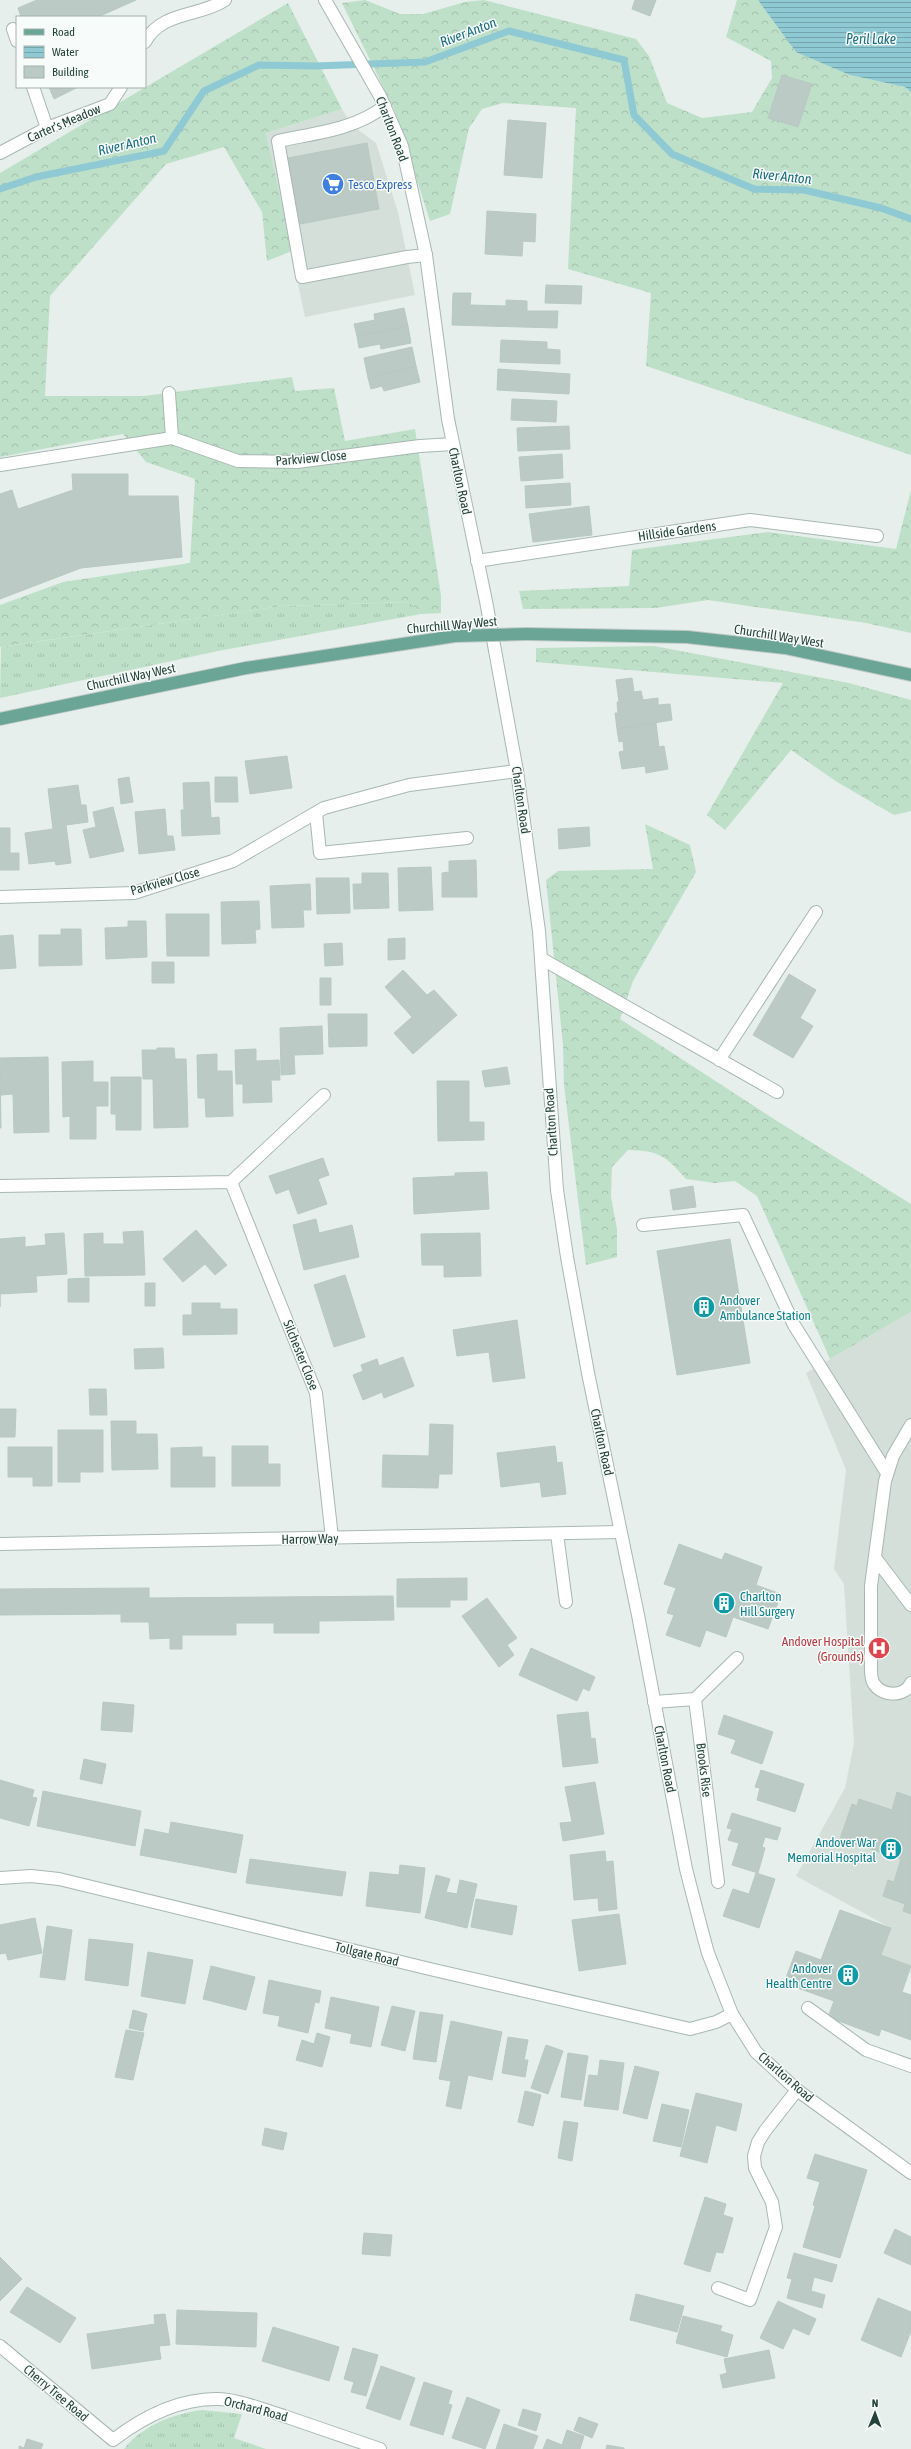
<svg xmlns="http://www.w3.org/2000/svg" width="911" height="2449" font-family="'Asap Condensed',sans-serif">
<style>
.built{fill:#d4dfda}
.grass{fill:url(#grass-tufts)}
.forest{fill:url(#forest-crowns)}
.water{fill:url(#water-rules)}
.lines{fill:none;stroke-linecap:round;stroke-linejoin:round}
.stream{stroke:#8ec9d4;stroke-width:7}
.building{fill:#bbcac4;stroke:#b8c9c2}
.service-casing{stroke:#a8b8b2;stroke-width:14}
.minor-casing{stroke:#a8b8b2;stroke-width:14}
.tertiary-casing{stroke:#a8b8b2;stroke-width:14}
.primary-casing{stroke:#c2cac8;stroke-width:14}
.service{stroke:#fff;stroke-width:12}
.minor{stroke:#fff;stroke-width:12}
.tertiary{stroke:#fff;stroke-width:12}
.primary{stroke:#6aa596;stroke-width:12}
.primary-bridge-casing{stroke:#c2cac8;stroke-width:14;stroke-linecap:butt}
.primary-bridge{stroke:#6aa596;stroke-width:12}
.labels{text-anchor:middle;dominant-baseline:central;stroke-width:3;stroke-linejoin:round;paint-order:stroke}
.street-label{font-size:13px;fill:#24423a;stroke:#f7fbf9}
.shop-label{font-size:13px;fill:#366cbe;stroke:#f7fbf9;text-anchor:start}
.culture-label{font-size:13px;fill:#0d838f;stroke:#f7fbf9;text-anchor:start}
.health-label{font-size:13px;fill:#be3a42;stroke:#f7fbf9;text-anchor:end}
.water-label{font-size:14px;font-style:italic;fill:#1c6f80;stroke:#f7fbf9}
</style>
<defs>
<pattern id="grass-tufts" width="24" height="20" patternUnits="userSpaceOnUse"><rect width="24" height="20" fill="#bfe0c8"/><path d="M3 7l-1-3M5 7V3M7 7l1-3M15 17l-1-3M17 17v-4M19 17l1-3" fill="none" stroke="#a4c1ad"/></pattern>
<pattern id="forest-crowns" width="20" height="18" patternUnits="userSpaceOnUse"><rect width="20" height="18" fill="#bfe0c8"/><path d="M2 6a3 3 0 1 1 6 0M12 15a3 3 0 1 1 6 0" fill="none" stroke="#a4c1ad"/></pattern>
<pattern id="water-rules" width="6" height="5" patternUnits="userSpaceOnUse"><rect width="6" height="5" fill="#8ec9d4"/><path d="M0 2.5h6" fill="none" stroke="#74a5ad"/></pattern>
</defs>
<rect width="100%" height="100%" fill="#e6efeb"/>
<path class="built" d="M342,109l10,16 24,18 22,69 17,83 -110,22 -39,-184z
M911,1312v654l-30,-11 10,-27 -95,-52 49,-88 9,-45 -10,-159 -10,-15 12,-99 -40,-97z"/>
<path class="grass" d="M410,602l11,12 -203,37 -218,47 1,-51 281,-41z
M202,2410l40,4 -8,24 32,11h-142c19,-24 49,-35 78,-39z"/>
<path class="forest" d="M365,0l35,14h23l42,-12 19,-2 152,39 13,17 18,47 35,15 50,-6 20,-34 -1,-17 -45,-24 11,-37h21l92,75 55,12 6,5v363l-265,-89 5,-73 -83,-24 8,-161 -73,-5 -21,6 -13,19 -19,86 -20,7 -36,-112 -52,-106z
M288,3l54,106 -76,24 26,118 -25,10 -5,-49 -38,-65 -58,17 -116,132 -5,100h99l148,-19 3,14 39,-3 11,53 70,-12 26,166v18l-20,1 -11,-12 -128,4 -282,41v-42l63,-23 127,-19 5,-84 -49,-17 -23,-28 -123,23v-284z
M911,490v143l-45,-10 -158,-23 -52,8 -133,1 -4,-18 110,-5 3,-36 136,-18 128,17z
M654,646l195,37 62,17v111l-17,4 -57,-33 -46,-32 -66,80 -18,-15 76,-132 -247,-21v-14z
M645,824l45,21 6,27 -63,109 -13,38 157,102 134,83v108l-81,47 -73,-163 -22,-15 -20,2 -29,-4c-21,-24 -27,-28 -58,-29l-16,17 -1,30 6,32v28l-31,8 -22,-180 -1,-40 -17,-165 12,-9 95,-2z"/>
<path class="water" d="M758,0h153v92l-6,-5 -55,-12 -54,-23z"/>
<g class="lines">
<path class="stream" d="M0,189l36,-12 128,-26 40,-60 55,-26 56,1 110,-4 84,-31 115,29 10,55 38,39 82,35 50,1 77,18 30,11"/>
</g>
<path class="building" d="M37,0h99l-38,17h-77l-3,-9z
M635,0h21l-6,16 -18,-7z
M782,75l30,9 -14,43 -30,-9z
M49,87h29l-24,12z
M508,120l38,3 -4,55 -38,-3z
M367,143l12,66 -79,15 -12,-66z
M487,211l49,3 -1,28 -12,-1 -1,15 -37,-2z
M546,285l36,1 -1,18 -36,-1z
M453,293h18l-1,12 36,1v-6l21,1v10h31l-1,17 -105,-3z
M404,308l4,18 -51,10 -3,-12 21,-4 -1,-6z
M408,326l3,17 -30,6 -1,-5 -21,4 -2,-12z
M501,340l46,2v7l13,1v14l-60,-2z
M412,347l4,19 -48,12 -4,-20z
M416,366l4,16 -36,9 -2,-5 -11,3 -3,-11z
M498,369l72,5 -1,20 -72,-4z
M512,399l45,2 -1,21 -45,-2z
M569,426l1,23 -52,2 -1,-23z
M562,454l1,24 -42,3 -2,-24z
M72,474h56v22h50l4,61 -101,11 -81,31v-105l12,-4 6,19 55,-19z
M570,483l1,22 -45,3 -1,-22z
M589,506l3,29 -59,7 -4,-28z
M632,678l2,14 7,-1 2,9 15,-2v7l12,-1 2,16 -55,9 -2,-16h3l-1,-11h2l-3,-22z
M656,723l3,24 5,-1 4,23 -22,4 -1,-7 -23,3 -3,-17 5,-1 -1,-10 -4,1 -2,-13z
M287,756l5,32 -42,6 -5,-33z
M129,777l4,25 -12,2 -3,-25z
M215,777h22l1,25h-23z
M209,782l2,36 8,-1 1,17 -38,2 -1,-26h3l-1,-27z
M78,785l3,20h5l2,17 -22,3 5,38 -15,2 -1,-4 -26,3 -4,-31 28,-4 -5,-40z
M113,807l11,44 -34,7 -7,-28 13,-3 -3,-15z
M165,809l2,27h6l2,14 -36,4 -4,-42z
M589,827l1,19 -31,3 -1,-20z
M0,828h10v25h9v17h-19z
M476,860l1,37h-35v-24l7,-1v-11z
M431,867l2,43 -34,1 -1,-43z
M362,873h26l1,35 -35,1 -1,-25h9z
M316,878h33l1,35 -33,1z
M310,884l1,26h-8l1,17 -32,1 -2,-42z
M259,901l1,28 -5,1 1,13 -34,1 -1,-42z
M166,914h43v42h-42z
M128,921h18l1,36 -41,2 -1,-31 23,-1z
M61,929h20l1,36 -43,1v-31h22z
M13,935l3,33 -16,1v-33z
M405,938v21l-17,1v-21z
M342,943l1,22 -18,1 -1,-22z
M152,962h22v21h-22z
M403,970l24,25 7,-5 23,25 -44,39 -19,-21 18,-16 -27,-30z
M789,974l27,16 -16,28 13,8 -20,32 -40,-23z
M320,978h11v27h-11z
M328,1014h39v32l-38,1z
M322,1026l1,28 -29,1 1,19 -14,1 -1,-47z
M157,1048h17l1,11h11l2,68 -34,1 -1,-49h-10l-1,-29h15z
M256,1049v12l23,-1 1,20h-9l1,22 -29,1v-19h-7l-1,-34z
M217,1054v17h15l1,45 -27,1 -1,-19h-7l-1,-43z
M48,1057l1,75 -35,1 -1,-39 -12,1 -1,-37z
M93,1061v21h15v24h-12v33h-26v-23l-7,1 -1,-55z
M507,1067l3,17 -25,3 -3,-16z
M0,1068l1,60h-1z
M111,1077h30v53h-25v-16h-5z
M437,1081h32v41h15v18l-46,1z
M323,1158l6,17 -11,4 9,25 -29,10 -9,-25 -13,5 -7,-18z
M487,1172l2,37 -75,5 -1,-36 42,-2v-3z
M693,1186l3,21 -23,3 -3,-20z
M316,1219l3,14 33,-8 7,32 -55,13 -11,-45z
M196,1230l31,35 -12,10 -10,-11 -22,18 -20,-23z
M143,1231l2,44 -60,1 -1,-42 19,-1v11h21l-1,-12z
M64,1233l3,41 -31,2 1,16 -37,2v13v-68l25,-2v10l21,-2 -1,-11z
M480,1233l1,43 -37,1v-12h-22l-1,-31z
M730,1239l20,124 -73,12 -20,-124z
M345,1275l20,62 -31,10 -20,-62z
M89,1278v24h-21v-23z
M145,1283h10v23h-10z
M192,1303h28v6h17v25l-54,1v-20h9z
M517,1320l8,58 -32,4 -4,-30 -32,4 -4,-26z
M163,1348l1,20 -29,1 -1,-20z
M403,1357l11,29 -30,12 -2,-6 -19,8 -10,-25 10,-4 -2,-6 16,-6 2,7z
M89,1389h17l1,26h-17z
M0,1409h16l-1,28h-15z
M111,1421h25v13h21l1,35 -46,1z
M430,1424l23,1 -1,49h-13l-1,14 -56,-1 1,-32 46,1z
M58,1430h45v42h-23v10h-22z
M232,1446h36v18h12v22h-48z
M555,1446l2,17 5,-1 4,32 -24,3 -2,-15 -39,5 -4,-34z
M8,1447h44v39h-19v-9h-25z
M202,1447v10h13v30h-44v-39z
M679,1544l43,16 3,-7 37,14 -6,18 25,9 -13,35 -35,-12 -7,20 -20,-7 -6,17 -34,-12 8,-20 -7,-2 9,-25 -12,-4z
M467,1578v22h-17v7h-53v-28z
M149,1588v10l244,-2 1,24 -75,1v12h-45v-10h-38v12h-54v14h-12v-11l-20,1 -1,-17h-28v-8l-121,1v-26z
M487,1598l30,40 -10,7 7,10 -15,12 -37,-51z
M531,1648l64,29 -6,14 -6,-3 -6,13 -58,-26z
M103,1702l31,3 -2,27 -31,-2z
M588,1712l3,27 4,-1 3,25 -35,4 -6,-52z
M724,1715l49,17 -11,32 -31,-11 5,-13 -18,-6z
M84,1759l22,5 -4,20 -22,-5z
M761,1770l43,14 -9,28 -38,-12 3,-12 -5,-1z
M0,1780l34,10 -2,7 5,1 -8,28 -29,-8z
M595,1782l9,52 -41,7 -3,-18 12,-1 -7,-35z
M43,1791l98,20 -6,35 -98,-20z
M897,1792l14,5v117l-8,-3 2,-7 -22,-8 5,-16 6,2 7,-23 -61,-20 12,-35 5,2 2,-7 33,11z
M732,1813l49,15 -4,12 -12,-3 -3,10 3,1 -7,25 -26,-8 7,-22 -11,-3 4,-11 -5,-1z
M171,1822l72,13 -7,38 -96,-18 5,-26 24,5z
M605,1851l1,11 7,-1 4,48 -18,2 -1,-13 -24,2 -4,-45z
M250,1859l96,13 -4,24 -96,-13z
M400,1865l25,3 -5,45 -54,-7 4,-34 29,3z
M756,1873l19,6 -16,49 -36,-12 10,-27 16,5z
M436,1875l14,4 -4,13 11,2 3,-14 17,4 -10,44 -42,-10z
M476,1899l41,7 -5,29 -41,-8z
M840,1910l51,18 -10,27 30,11 -9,26 9,3v45l-30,-11 -2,7 -51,-19 6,-16 -50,-18 12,-32 25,9z
M619,1914l7,50 -47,7 -7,-51z
M35,1918l7,35 -34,7 -2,-7 -6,1v-29z
M47,1926l25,4 -7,50 -25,-3z
M89,1939l44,5 -5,42 -43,-6z
M148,1952l45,8 -8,44 -44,-8z
M211,1966l44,11 -9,33 -43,-11z
M269,1980l52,11 -2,12 -4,-1 -7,31 -30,-7 2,-10 -17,-3z
M331,1997l48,10 -8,40 -21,-4 2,-9 -27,-6z
M392,2006l23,5 -10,40 -24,-6z
M133,2010l14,4 -4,17 -14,-3z
M420,2012l23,3 -7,47 -23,-3z
M451,2021l51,11 -10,48 -24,-5 -7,34 -15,-3 5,-25 -12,-2z
M126,2030l18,3 -11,47 -18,-3z
M317,2033l13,4 -8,30 -26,-7 6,-20 12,4z
M508,2037l20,3 -4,20h4l-3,17 -23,-4z
M546,2045l17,6 -15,43 -17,-6z
M568,2053l20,3 -7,44 -20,-3z
M600,2060l24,3 -6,47 -34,-4 5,-31 9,1z
M635,2066l24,6 -12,47 -24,-6z
M525,2091l16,4 -8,31 -15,-4z
M696,2093l46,11 -6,27 -20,-6 -9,38 -27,-7z
M662,2104l27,6 -8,37 -28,-6z
M564,2121l14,2 -6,38 -14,-3z
M265,2128l22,5 -4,17 -21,-5z
M815,2154l52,16 -27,88 -37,-11 12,-41 -2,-1 7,-23 -13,-4z
M705,2197l21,7 -3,11 10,3 -10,35 -7,-1 -6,20 -26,-8z
M895,2229l16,8v28l-27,-12z
M364,2233l28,2 -2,21 -28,-2z
M794,2253l43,12 -5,17 -18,-5 -3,14 14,4 -3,13 -35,-10 5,-19 -5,-1z
M0,2257l22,22 -22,22z
M27,2287l49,31 -16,25 -50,-31z
M636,2294l48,12 -7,26 -47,-12z
M878,2298l33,14v19l-10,26 -40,-17z
M778,2301l38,18 -7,16 -16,-7 -10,21 -23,-11z
M177,2310l80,3 -1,34 -80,-3z
M165,2314l5,31 -11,1 2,13 -69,10 -5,-35 68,-10 -1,-9z
M683,2316l39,10 -2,5 13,4 -6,22 -51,-14z
M273,2327l66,20 -10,34 -67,-20z
M353,2348l25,7 -12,41 -15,-4 3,-10 -10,-3z
M769,2350l6,28 -52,10 -3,-13 7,-2 -3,-14z
M381,2366l34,12 -15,42 -34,-12z
M424,2382l28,9 -4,13 4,1 -9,30 -33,-10z
M467,2397l33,13 -15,39 -33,-11z
M523,2409l18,5 -5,17 -18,-6z
M579,2417l19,7 -6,14 -18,-8z
M504,2424l34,12 -5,13h-37z
M567,2430l17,6 -4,13h-37l4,-10 15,6z
M27,2439l16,5 -2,5h-22v-3l5,2z
M607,2445l17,3v1h-18z"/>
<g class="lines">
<g class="service-casing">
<path id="service" d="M385,106c-31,24 -70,27 -107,35l24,136 105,-20 19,-2
M169,393l3,45
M542,959l235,133
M719,1060l97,-148
M643,1225l100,-10 51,110 93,148
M911,1425l-18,31 -8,25 -14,105v76c0,7 -1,16 3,22 9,13 31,13 37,-1
M557,1534l9,68
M876,1559l35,46
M695,1699l42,-41
M808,2008l58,42 45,16"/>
</g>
<g class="minor-casing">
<path id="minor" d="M13,29l4,12
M145,42c16,-31 55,-25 80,-42
M33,87l14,41
M0,153l47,-25 63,-24 11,-17
M0,465l172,-27 66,23 59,1 123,-16 33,-2
M477,561l273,-41 127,16
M316,813l4,40 147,-15
M0,897l134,-4 99,-32 91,-53 85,-23 108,-14
M231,1182l85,211 16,145
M0,1186l231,-4 93,-87
M0,1544l620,-12
M654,1702l41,-3 23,183
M0,1878l31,-2 28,3 375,91 256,59 26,-7 16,-8
M718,2288l32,12 26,-73 -4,-25 -17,-34 -1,-12 4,-14 7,-11 32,-41
M0,2346l113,94
M113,2440c30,-23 66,-42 106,-41 21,1 45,11 65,17 32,11 64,22 96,33"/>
</g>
<g class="tertiary-casing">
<path id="tertiary" d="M325,0l55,96 22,50 24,109 22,164 38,182 31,170 22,160 18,259 10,67 21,116 50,242 48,254 16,62 6,22 24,61 24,38 41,38 114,83"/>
</g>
<g class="primary-casing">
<path id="primary" d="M526,634l161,3 98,11 126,27
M0,719l246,-51 209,-32"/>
</g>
<use href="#service" class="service"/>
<use href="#minor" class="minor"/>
<use href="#tertiary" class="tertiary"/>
<use href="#primary" class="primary"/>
<g class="primary-bridge-casing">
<path id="primary-bridge" d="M455,636l71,-2"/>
</g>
<use href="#primary-bridge" class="primary-bridge"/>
</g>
<defs>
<g id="supermarket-disc" transform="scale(1.15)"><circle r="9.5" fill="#3f7fe0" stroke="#f7fbf9"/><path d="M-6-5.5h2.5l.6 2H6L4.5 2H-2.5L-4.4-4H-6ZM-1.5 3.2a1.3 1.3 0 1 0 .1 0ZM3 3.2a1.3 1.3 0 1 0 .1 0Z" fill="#fff"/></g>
<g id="building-disc" transform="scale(1.15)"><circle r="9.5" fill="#0f9aa8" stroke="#f7fbf9"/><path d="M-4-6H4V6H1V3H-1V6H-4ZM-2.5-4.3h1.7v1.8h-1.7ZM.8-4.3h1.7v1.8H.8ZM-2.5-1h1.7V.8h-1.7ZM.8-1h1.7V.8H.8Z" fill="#fff"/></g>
<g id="hospital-disc" transform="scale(1.15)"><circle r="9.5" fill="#e0444e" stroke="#f7fbf9"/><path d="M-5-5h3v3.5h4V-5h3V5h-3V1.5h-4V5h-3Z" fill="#fff"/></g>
</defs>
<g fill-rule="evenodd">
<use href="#supermarket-disc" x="333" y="184"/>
<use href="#building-disc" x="704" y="1307"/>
<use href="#building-disc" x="724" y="1603"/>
<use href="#hospital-disc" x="879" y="1648"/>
<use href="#building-disc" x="891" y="1849"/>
<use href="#building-disc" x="848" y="1975"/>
</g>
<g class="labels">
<g class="street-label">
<text transform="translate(64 123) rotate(-23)">Carter's Meadow</text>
<text transform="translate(392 129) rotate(69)">Charlton Road</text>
<text transform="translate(311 458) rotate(-5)">Parkview Close</text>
<text transform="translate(460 481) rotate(78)">Charlton Road</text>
<text transform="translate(677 531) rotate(-8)">Hillside Gardens</text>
<text transform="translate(452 625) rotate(-5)">Churchill Way West</text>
<text transform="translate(779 636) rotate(9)">Churchill Way West</text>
<text transform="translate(131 677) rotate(-12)">Churchill Way West</text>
<text transform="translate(521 800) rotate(82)">Charlton Road</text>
<text transform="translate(165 881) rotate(-16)">Parkview Close</text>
<text transform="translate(551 1122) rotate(-94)">Charlton Road</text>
<text transform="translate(301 1355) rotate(68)">Silchester Close</text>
<text transform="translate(602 1442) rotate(78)">Charlton Road</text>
<text transform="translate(310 1539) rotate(-1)">Harrow Way</text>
<text transform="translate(665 1759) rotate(79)">Charlton Road</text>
<text transform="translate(704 1770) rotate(83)">Brooks Rise</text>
<text transform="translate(367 1954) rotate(14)">Tollgate Road</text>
<text transform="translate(786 2077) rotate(41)">Charlton Road</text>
<text transform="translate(56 2393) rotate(40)">Cherry Tree Road</text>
<text transform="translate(256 2409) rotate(15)">Orchard Road</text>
</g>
<g class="shop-label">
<text x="348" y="184">Tesco Express</text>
</g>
<g class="culture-label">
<text x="720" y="1300">Andover<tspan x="720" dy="15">Ambulance Station</tspan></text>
<text x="740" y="1596">Charlton<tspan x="740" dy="15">Hill Surgery</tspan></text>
<text x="876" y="1842" text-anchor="end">Andover War<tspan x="876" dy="15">Memorial Hospital</tspan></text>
<text x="832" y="1968" text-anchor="end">Andover<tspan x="832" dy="15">Health Centre</tspan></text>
</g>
<g class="health-label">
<text x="864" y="1641">Andover Hospital<tspan x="864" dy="15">(Grounds)</tspan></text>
</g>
<g class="water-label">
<text transform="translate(468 32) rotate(-21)">River Anton</text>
<text x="871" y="39">Peril Lake</text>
<text transform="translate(127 144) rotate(-13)">River Anton</text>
<text transform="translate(782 176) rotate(6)">River Anton</text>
</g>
</g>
<rect x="16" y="16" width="130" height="72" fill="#f7fbf9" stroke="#a3b1ad"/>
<rect x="24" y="29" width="20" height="6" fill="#6aa596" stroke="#a3b1ad"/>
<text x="52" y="36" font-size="12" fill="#24423a">Road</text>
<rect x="24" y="46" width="20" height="12" fill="url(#water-rules)" stroke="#a3b1ad"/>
<text x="52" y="56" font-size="12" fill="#24423a">Water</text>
<rect x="24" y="66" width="20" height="12" fill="#bbcac4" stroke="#a3b1ad"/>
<text x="52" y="76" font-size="12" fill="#24423a">Building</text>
<g transform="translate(875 2413) rotate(1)" stroke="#f7fbf9" stroke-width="3" paint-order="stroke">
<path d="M0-3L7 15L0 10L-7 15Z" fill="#24423a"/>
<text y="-6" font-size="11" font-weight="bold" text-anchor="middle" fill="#24423a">N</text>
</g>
</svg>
